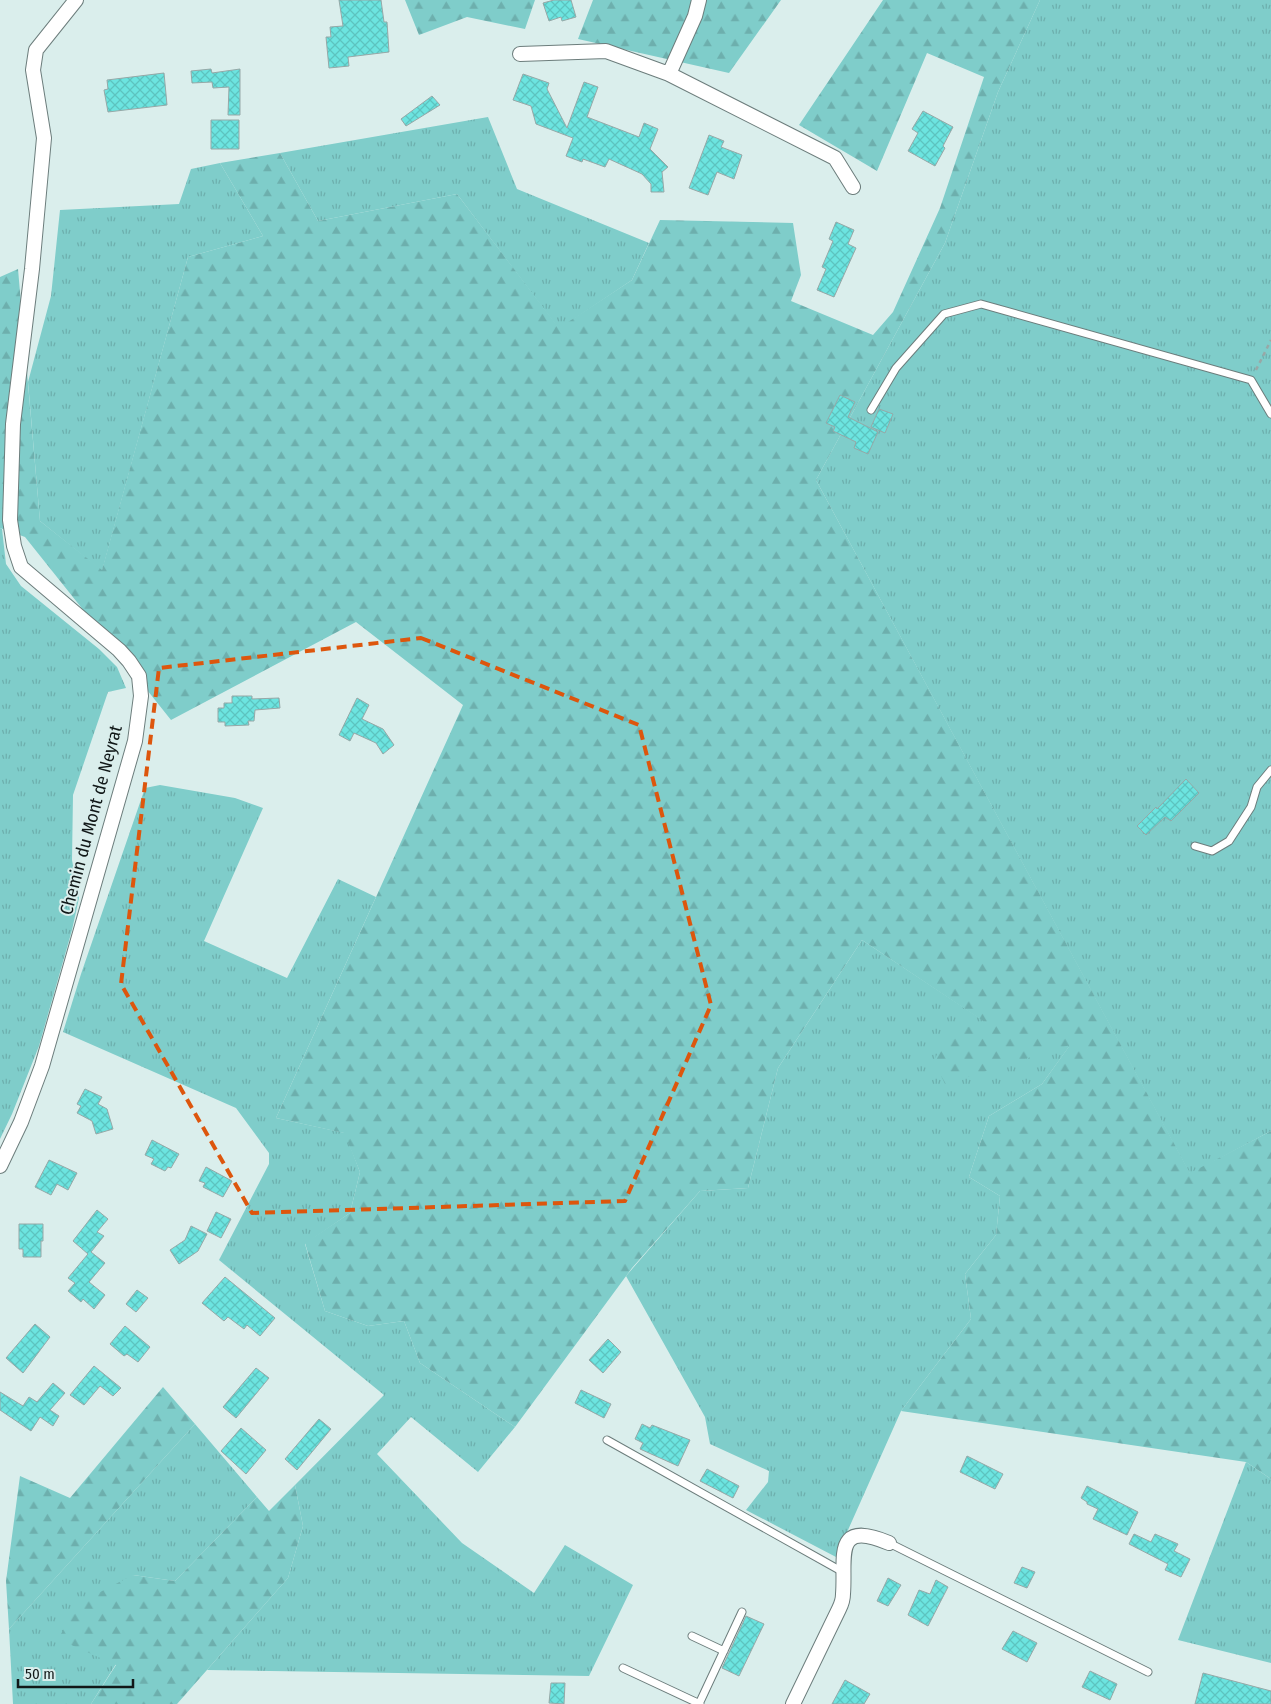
<svg xmlns="http://www.w3.org/2000/svg" width="1271" height="1704" font-family="'Fira Sans Condensed',sans-serif">
<style>
.grass{fill:url(#grass-tufts)}
.forest{fill:url(#forest-firs)}
.building{fill:url(#building-cross-hatch);stroke:#96a8a7}
.lines{fill:none;stroke-linecap:round;stroke-linejoin:round}
.lane-casing{stroke:#6c7d7c;stroke-width:9}
.street-casing{stroke:#6c7d7c;stroke-width:16}
.path{stroke:#98a8a7;stroke-width:2.5;stroke-dasharray:4 4;stroke-linecap:butt}
.lane{stroke:#fff;stroke-width:7}
.street{stroke:#fff;stroke-width:14}
.marked{fill:none;stroke:#dd560d;stroke-width:4;stroke-dasharray:10 6;stroke-linejoin:round}
.labels{text-anchor:middle;dominant-baseline:central;stroke-width:4;stroke-linejoin:round;paint-order:stroke}
.street-label{font-size:18px;fill:#111818;stroke:#daeeec}
</style>
<defs>
<pattern id="grass-tufts" width="24" height="20" patternUnits="userSpaceOnUse" patternTransform="scale(1.25)"><rect width="24" height="20" fill="#7fcdca"/><path d="M3 7l-1-3M5 7V3M7 7l1-3M15 17l-1-3M17 17v-4M19 17l1-3" fill="none" stroke="#6dafad"/></pattern>
<pattern id="forest-firs" width="22" height="20" patternUnits="userSpaceOnUse" patternTransform="scale(1.25)"><rect width="22" height="20" fill="#7fcdca"/><path d="M5 1l3.5 6h-7zM16 11l3.5 6h-7z" fill="#6dafad"/></pattern>
<pattern id="building-cross-hatch" width="8" height="8" patternUnits="userSpaceOnUse" patternTransform="scale(1.25)"><rect width="8" height="8" fill="#6ce4e0"/><path d="M0 0l8 8M0 8l8-8" fill="none" stroke="#5dc3bf"/></pattern>
</defs>
<rect width="100%" height="100%" fill="#daeeec"/>
<path class="grass" d="M1040,0h231v1131l-81,43 -374,-694 129,-237 53,-151z
M488,117l29,72 132,54 -17,37 -73,49 -102,-135 -139,27 -38,-68z
M220,163l43,73 -75,21 -86,314 -62,-50 -12,-139 23,-86 9,-86 119,-6 12,-35z
M0,528l2,1 4,35 15,22 78,63 18,18 9,21 -18,4 -35,103 -1,65 7,38 -7,32 -33,116 -27,68 -12,25z
M160,785l75,13 28,10 -59,133 83,37 51,-99 38,18 -100,221 69,15 15,39 -10,41 -45,31 20,67 43,15 36,-5 16,42 95,64 -37,45 -67,-55 -34,37 85,89 72,50 31,-48 68,40 -44,91 -382,-6 81,-92 15,-52 -8,-41 89,-90 -165,-135 50,-96v-11l-33,-45 -173,-76 18,-58 64,-186z
M862,940l125,83 84,21 -29,40 -53,32 -20,61 31,19 -4,39 -31,39 6,45 -70,92 -65,146 -90,-47 22,-28 1,-11 -59,-27 -5,-27 -79,-141 74,-85 48,-3 30,-120z
M195,1424l62,73 -82,84 -42,-6 -17,89 -25,40h-78l-4,-75z
M1246,1462l25,17v184l-93,-23z"/>
<path class="forest" d="M405,0h130l-10,29 -58,-12 -48,18z
M593,0h188l-52,73 -151,-34z
M883,0h157l-42,92 -53,151 -129,237 374,693 81,-42v348l-25,-17 -345,-51 70,-92 -6,-45 31,-39 4,-39 -31,-19 20,-61 53,-32 28,-39 -125,39 -11,-23 14,-30 38,-8 -124,-83 -84,128 -30,120 -48,3 -68,77 -117,159 -95,-64 -16,-42 -36,5 -43,-15 -20,-68 45,-30 10,-41 -16,-39 -68,-15 187,-413 -107,-83 -185,98 -146,-183 -25,-9v-251l18,-8 22,252 62,49 86,-313 75,-21 -43,-73 60,-10 38,68 139,-27 102,134 73,-48 28,-60 133,3 8,52 -10,26 82,34 20,-23 47,-104 44,-131 -57,-24 -50,118 -78,-46z
M163,1387l32,37 -186,205 -3,-48 14,-105 50,22z
M295,1485l8,41 -15,52 -111,126h-86l25,-39 -58,-26 21,-36 54,-28 42,6 82,-84 12,14z"/>
<path class="building" d="M339,0h42l3,22h3l2,30 -41,5 1,9 -20,2 -3,-31h5l-1,-10 13,-1z
M554,0h17l5,17 -14,4 -1,-4 -12,4 -6,-18z
M211,69l1,4 28,-4v46h-12l1,-28 -16,1 -1,-6 -20,1 -1,-12z
M164,73l3,32 -59,7 -4,-22 4,-1 -1,-9z
M523,74l26,9 -2,6 20,39 17,-46 14,5 -11,30 52,20 5,-14 14,6 -8,20 18,18 -6,5 2,20h-13v-8l-9,-10 -33,-15 -4,8 -22,-8 -1,3 -16,-6 7,-18 -37,-14 -5,-18 -18,-6z
M432,96l8,9 -34,21 -5,-7z
M923,111l30,16 -10,19 2,2 -10,18 -27,-15 10,-18 -6,-4z
M211,120h28v29h-28z
M709,135l15,6 -3,6 21,8 -8,24 -17,-7 -9,23 -19,-7z
M836,222l18,8 -6,14 8,4 -22,49 -17,-7 9,-21 -4,-2 11,-26 -4,-2z
M840,395l15,7 -7,15 30,15 -10,22 -14,-6 2,-6 -23,-11 2,-4 -9,-4z
M879,409l14,5 -8,19 -14,-6z
M232,696h20v3l27,-1 1,10 -25,2 -1,11h-6l1,4 -24,1v-4h-7v-14h6v-5h8z
M357,698l12,7 -7,14 21,10 11,16 -11,9 -7,-11 -22,-10 -4,8 -11,-6z
M1186,779l13,14 -28,28 -6,-4 -19,18 -9,-9 19,-19 1,2z
M85,1089l17,8 -4,7 9,5 6,20 -17,5 -4,-13 -15,-8 4,-7 -4,-2z
M152,1140l27,14 -8,14 -3,-1 -3,4 -14,-7 3,-5 -9,-4z
M49,1160l28,13 -9,17 -11,-6 -6,11 -16,-8z
M206,1167l26,14 -9,16 -20,-10 2,-4 -6,-2z
M97,1210l11,9 -11,13 7,4 -13,16 14,11 -16,19 16,13 -11,14 -11,-10 -2,3 -13,-11 7,-8 -7,-5 20,-24 -15,-13z
M216,1212l15,7 -10,19 -14,-7z
M19,1224h24v17h-2v16h-18v-8h-4z
M191,1226l16,8 -9,17 -19,13 -9,-14 15,-10z
M225,1277l50,41 -15,18 -13,-11 -3,4 -16,-12 -4,4 -22,-18z
M137,1290l11,8 -12,14 -10,-8z
M35,1324l15,13 -27,36 -17,-15z
M125,1326l25,21 -12,15 -11,-8 -3,2 -14,-12z
M608,1339l13,13 -18,21 -14,-13z
M94,1366l27,22 -8,8 -13,-10 -16,19 -14,-10z
M256,1368l13,10 -33,40 -13,-11z
M53,1383l12,10 -15,17 9,6 -6,10 -13,-9 -9,14 -31,-21v-18l23,14 6,-9 8,5z
M581,1390l30,14 -7,14 -29,-15z
M319,1419l12,10 -34,41 -12,-11z
M642,1424l8,4 2,-3 38,15 -12,26 -38,-17 3,-6 -8,-4z
M241,1428l25,22 -20,24 -25,-23z
M967,1456l36,18 -8,15 -35,-17z
M707,1469l32,17 -6,12 -33,-17z
M1087,1486l51,26 -11,23 -34,-16 5,-10 -11,-5v-2l-6,-4z
M1134,1534l17,8 4,-8 23,10 -4,7 16,8 -9,18 -16,-7 3,-6 -39,-20z
M1022,1567l13,5 -8,16 -13,-5z
M888,1578l13,7 -13,21 -11,-5z
M936,1580l12,7 -20,39 -20,-11 11,-25 11,4z
M746,1616l18,8 -25,52 -17,-8z
M1013,1631l24,12 -10,19 -25,-13z
M1090,1671l27,13 -7,16 -28,-13z
M1203,1673l68,18v13h-76z
M845,1680l25,14 -6,10h-32z
M551,1683h14l-1,21 -15,-1z"/>
<g class="lines">
<g class="lane-casing">
<path id="lane" d="M871,410l25,-42 48,-54 37,-10 270,76 20,34
M1195,846l17,5 17,-10 22,-34 6,-20 14,-17
M607,1440l236,132
M889,1543l259,129
M692,1636l32,15
M623,1668l77,36
M699,1704l43,-92"/>
</g>
<g class="street-casing">
<path id="street" d="M520,54l86,-3 63,23 166,84 18,29
M669,74l26,-58 4,-16
M0,1166l21,-44 21,-56 93,-325 6,-45 -2,-20 -10,-15 -10,-11 -98,-83 -7,-21 -4,-26 3,-96 19,-155 12,-131 -11,-68 3,-20 40,-50
M793,1704l46,-95c2,-4 4,-10 4,-15 3,-36 -11,-75 46,-51"/>
</g>
<path class="path" d="M1256,370l15,-30"/>
<use href="#lane" class="lane"/>
<use href="#street" class="street"/>
</g>
<path class="marked" d="M421,638l218,87 72,280 -86,196 -373,12 -131,-229 38,-316z"/>
<g class="labels">
<g class="street-label">
<text transform="translate(91 820) rotate(-75)">Chemin du Mont de Neyrat</text>
</g>
</g>
<path d="M18 1679v8h115v-8" fill="none" stroke="#111818" stroke-width="2.5"/>
<text x="25" y="1679" font-size="15" fill="#111818" stroke="#daeeec" stroke-width="4" paint-order="stroke">50 m</text>
</svg>
